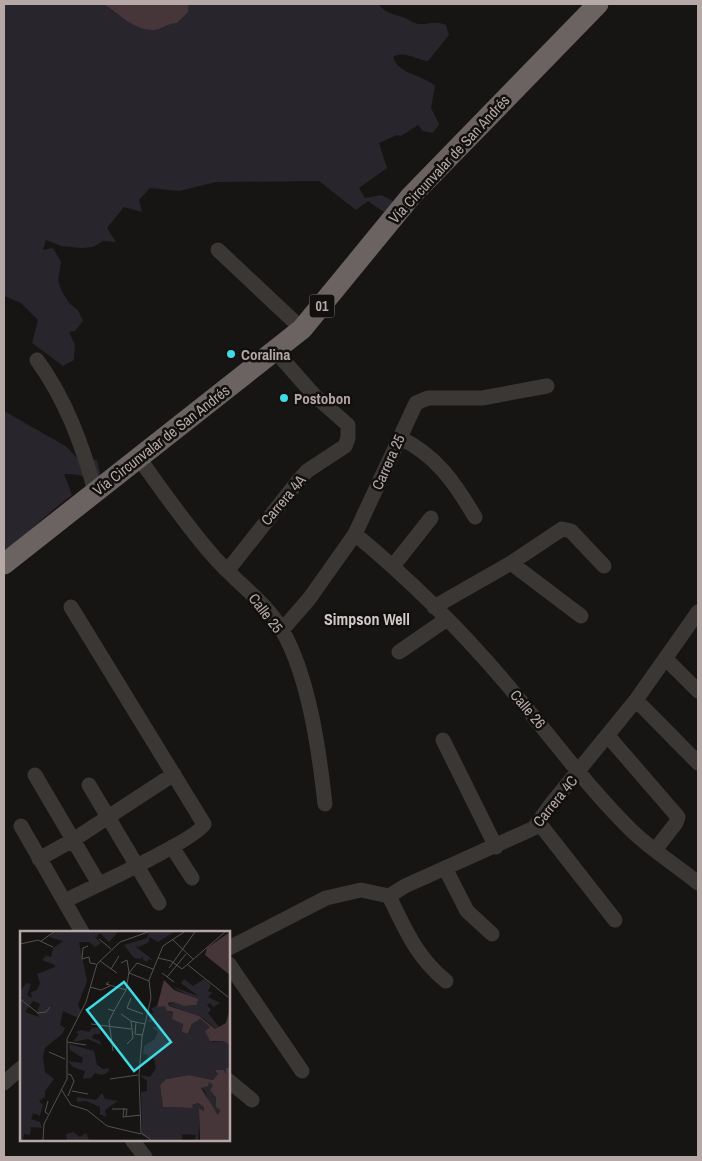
<svg xmlns="http://www.w3.org/2000/svg" width="702" height="1161" font-family="'Archivo Narrow',sans-serif">
<style>
.green{fill:#29252d}
.water{fill:#463539}
.lines{fill:none;stroke-linecap:round;stroke-linejoin:round}
.minor{stroke:#3a3735;stroke-width:15}
.highway{stroke:#6b6362;stroke-width:21}
.poi-dot{fill:#3fdae3;stroke:#11100f;stroke-width:2}
.labels{text-anchor:middle;dominant-baseline:central;stroke-width:5;stroke-linejoin:round;paint-order:stroke}
.shield{fill:#11100f;stroke:#847a79;stroke-width:1}
.shield-label{font-size:14px;font-weight:bold;fill:#b5a8a7}
.street-label{font-size:15px;fill:#b5a8a7;stroke:#11100f}
.poi-label{font-size:15px;font-weight:bold;fill:#b5a8a7;stroke:#11100f;text-anchor:start}
.neighbourhood-label{font-size:16px;font-weight:bold;fill:#d1c9c8;stroke:#11100f}
.inset-road{fill:none;stroke:#56504f;stroke-width:1}
.view{fill:#3fdae3;fill-opacity:0.15;stroke:#3fdae3;stroke-width:2.5}
.inset-edge{fill:none;stroke:#b5a8a7;stroke-width:2.5}
</style>
<rect width="100%" height="100%" fill="#161514"/>
<path class="green" d="M4,4h100l14,11 27,14 10,1 14,-7h8l10,-11 2,-8h189c8,10 16,10 27,14 4,1 6,4 10,5 10,4 17,-4 31,2l3,10 -21,26c-12,-1 -24,-11 -35,-4 6,18 29,17 42,29l-4,22 8,16 -6,9 -10,-2 -5,-6 -17,11 -4,-1 -18,8 8,25 -28,20 6,10 16,-3 16,8 -9,12 -20,-14 -12,9 -37,-29 -103,1 -37,9 -29,-3 -11,12 3,12 -18,-5 -17,21 9,14 -13,-1 -10,6 -11,1 -21,-2 -15,-6 -3,10 10,-2 8,14 -3,18 4,12 8,12 8,6 5,11 -8,10 -6,1 6,13 -1,15 -11,6 -31,-23 6,-23 -17,-17 -17,-7z
M4,411l63,36 9,10 21,3 4,17c-17,2 -22,-4 -37,-3l8,21c-24,17 -43,39 -68,55z"/>
<path class="water" d="M104,4h85l-1,8 -11,11c-10,0 -14,6 -23,7 -18,1 -36,-16 -50,-26z"/>
<g class="lines">
<path class="minor" d="M218,250l84,79
M37,360c29,40 45,84 58,131
M400,438c36,17 55,45 75,79
M138,457c25,34 49,70 77,101 21,24 51,44 67,72 27,47 37,120 43,174
M355,534c54,45 104,94 149,147 42,49 80,102 126,148 20,20 46,36 68,54
M511,563l70,53
M393,566l38,-48
M228,570l71,-90 8,-9 38,-25 3,-8v-13l-34,-30 -38,-43
M434,607l77,-44 51,-34 9,2 33,35
M282,630l27,-31 46,-65 61,-131 12,-5h54l65,-12
M399,652l48,-33
M666,659l32,32
M636,700l62,63
M608,736l70,81 -2,6 -21,27
M443,740l53,107
M35,775l64,109
M89,785l70,118
M539,823l76,97
M21,826l61,106
M172,847l20,31
M39,859l34,-19 101,-66
M445,868l22,43 25,23
M64,901c21,-10 135,-63 140,-77l-133,-217
M229,948l97,-50 35,-8 28,6
M229,964l73,107
M446,981c-29,-23 -41,-52 -57,-85l16,-10 129,-58 18,-25 84,-103 62,-88
M229,1081l23,19
M4,1083l17,-15
M132,1140l13,17"/>
<path class="highway" d="M4,564l298,-235 109,-133 187,-192"/>
</g>
<g class="poi-dot">
<circle cx="231" cy="354" r="5"/>
<circle cx="284" cy="398" r="5"/>
</g>
<g class="labels">
<rect class="shield" x="309.5" y="294.5" width="25" height="23" rx="4"/>
<g class="shield-label">
<text x="322" y="306">01</text>
</g>
<g class="street-label">
<text transform="translate(449 159) rotate(-47)">Vía Circunvalar de San Andrés</text>
<text transform="translate(161 440) rotate(-38)">Vía Circunvalar de San Andrés</text>
<text transform="translate(388 462) rotate(-66)">Carrera 25</text>
<text transform="translate(283 500) rotate(-50)">Carrera 4A</text>
<text transform="translate(266 613) rotate(52)">Calle 25</text>
<text transform="translate(528 709) rotate(50)">Calle 26</text>
<text transform="translate(555 801) rotate(-51)">Carrera 4C</text>
</g>
<g class="poi-label">
<text x="241" y="354">Coralina</text>
<text x="294" y="398">Postobon</text>
</g>
<g class="neighbourhood-label">
<text x="367" y="619">Simpson Well</text>
</g>
</g>
<g transform="translate(20 931)">
<rect width="210" height="210" fill="#161514"/>
<path d="M35,1h63l-9,10 -9,-9 -2,2 -2,3 5,5 -6,4 -6,-5h-10l8,39 -9,24 3,6 -3,7 -15,-7 -3,14 5,3 -2,5 -18,15 -2,9 2,15 9,7 -9,12v6l-6,4 4,4 -3,11 -7,-3 -2,6 9,3 2,6 -11,-1 -1,8 -6,-1 -1,6h-3v-141l5,-2 -5,1v-6l6,-9 5,1 -4,11 5,3 -1,-6 6,-2 3,-7 -3,-9 18,-7v-2l-13,-5 4,-4 -5,-2 10,3 2,-9 10,-7 -14,-4zM13,70l7,3 -3,9 2,4 -14,-5zM129,1h25l-16,10 -9,-5v5l-10,5 -4,-1 19,15 -5,-2 -2,3 -4,-2v-4l-2,3 -7,-1 -10,-13 23,-7zM164,48l9,7 11,-7 7,6 -3,6 4,2 -4,4 12,6 -7,4 -3,-4 -3,2 4,5 -3,3 11,14 -2,3 -14,-12 -35,-13 6,-3 10,4 13,-1 1,-4 -27,-15 27,10 -17,-13zM136,75h10l1,5 6,2 -1,6 10,4 2,10 5,1 3,-10 7,-5 11,8 -5,4 7,11 11,-1 7,4v23l-4,2v4l-10,-4 2,4 -5,6 -24,-5 -23,4 -6,6 3,22 30,1 -1,-3 6,-2 6,4v4l-4,-3 -2,32h-3l1,-5 -10,-1 -4,1v5h-29l-11,-5 -1,-43 6,-1v-10l-7,-6 10,2 6,-9 -2,-10 -7,1 1,-4 -5,-1 1,-8 11,-7 3,-7 -6,-5h7l-2,-6 -9,1 3,-9h3l-3,-4zM80,96v7h-6l-2,4 8,3 1,4 -13,-6 -15,3 6,-8 -3,-2 5,-2 8,2 3,-4zM49,113l25,7 3,14 6,4 6,-1 -1,4 -6,3 -7,-2 -4,5 -8,1 2,-8 -12,-4 -5,-6 14,2 1,-5 -13,-8zM189,151l4,3 -3,5 6,9v8l4,2 -2,6 -3,-5 -3,2 -7,-21 -4,-3zM82,162l3,6 13,2 -13,9 1,7 -6,-3v-7l-14,-6 -9,1v-5l19,3zM53,201l7,5 6,-4 3,7h-22l-1,-6z" fill="#29252d" fill-rule="evenodd"/>
<path d="M210,1v43l-25,-20 2,-7zM144,49l10,10 24,9 -1,6 -13,1 -11,-4 -5,1 1,3 30,10 16,13 11,-6 4,-14v36l-7,-4h-13l-5,-10 5,-4 -10,-8 -8,5 -4,10 -6,-2 1,-8 -11,-5 1,-7 -6,-1 -2,-5 -8,1zM206,137h4v72h-30l-1,-32 5,3v-4l-6,-4 -6,2 1,3 -30,-1 -3,-22 6,-6 23,-4 24,5 5,-6 -3,-4h9l2,4zM189,151l4,3 -3,5 6,8v9l4,3 -2,5 -17,-27 7,-2z" fill="#463539" fill-rule="evenodd"/>
<path class="inset-road" d="M79,8l12,10M152,8l21,20M21,10l13,-9M0,13l18,-4 15,7M68,15l-5,2 -1,11 7,-2 1,6 6,1M0,21v22M138,27l5,-12 21,-14M80,30l17,12M101,32l6,-3 2,12M168,34l40,32M149,37l26,-36M91,38l8,-13M162,38l43,-37M109,42l8,-10 16,6M109,42l20,8M142,42l12,9M147,46l19,-23M89,51l-3,2 20,6M70,56l11,3 9,-4M111,67l-4,10 16,6M0,68l18,14 8,-1 4,-5M88,78l6,2 -5,10 4,30M94,80l12,-21 3,-18M101,83l10,7 14,3M116,91l-1,12 7,1M71,93l40,5M47,111l19,3M107,113l6,-6 -2,-17M29,121l16,7M48,143l3,1 3,6 -6,15M90,148l28,-4M41,158l10,16 16,5 20,16 34,8M52,160l16,3M104,177l-1,9 18,-2M92,178h15l-1,7M28,183l-3,-2 3,-11M23,209l1,-16 23,-45v-40l19,-37 11,-38 23,-22 28,-10M131,209l-10,-7 -2,-57 3,-39 9,-39 -2,-18 9,-22 13,3 11,8"/>
<path class="view" d="M104,51l47,60 -37,29 -47,-61z"/>
<rect width="210" height="210" class="inset-edge"/>
</g>
<rect width="702" height="1161" fill="none" stroke="#b5a8a7" stroke-width="10"/>
</svg>
